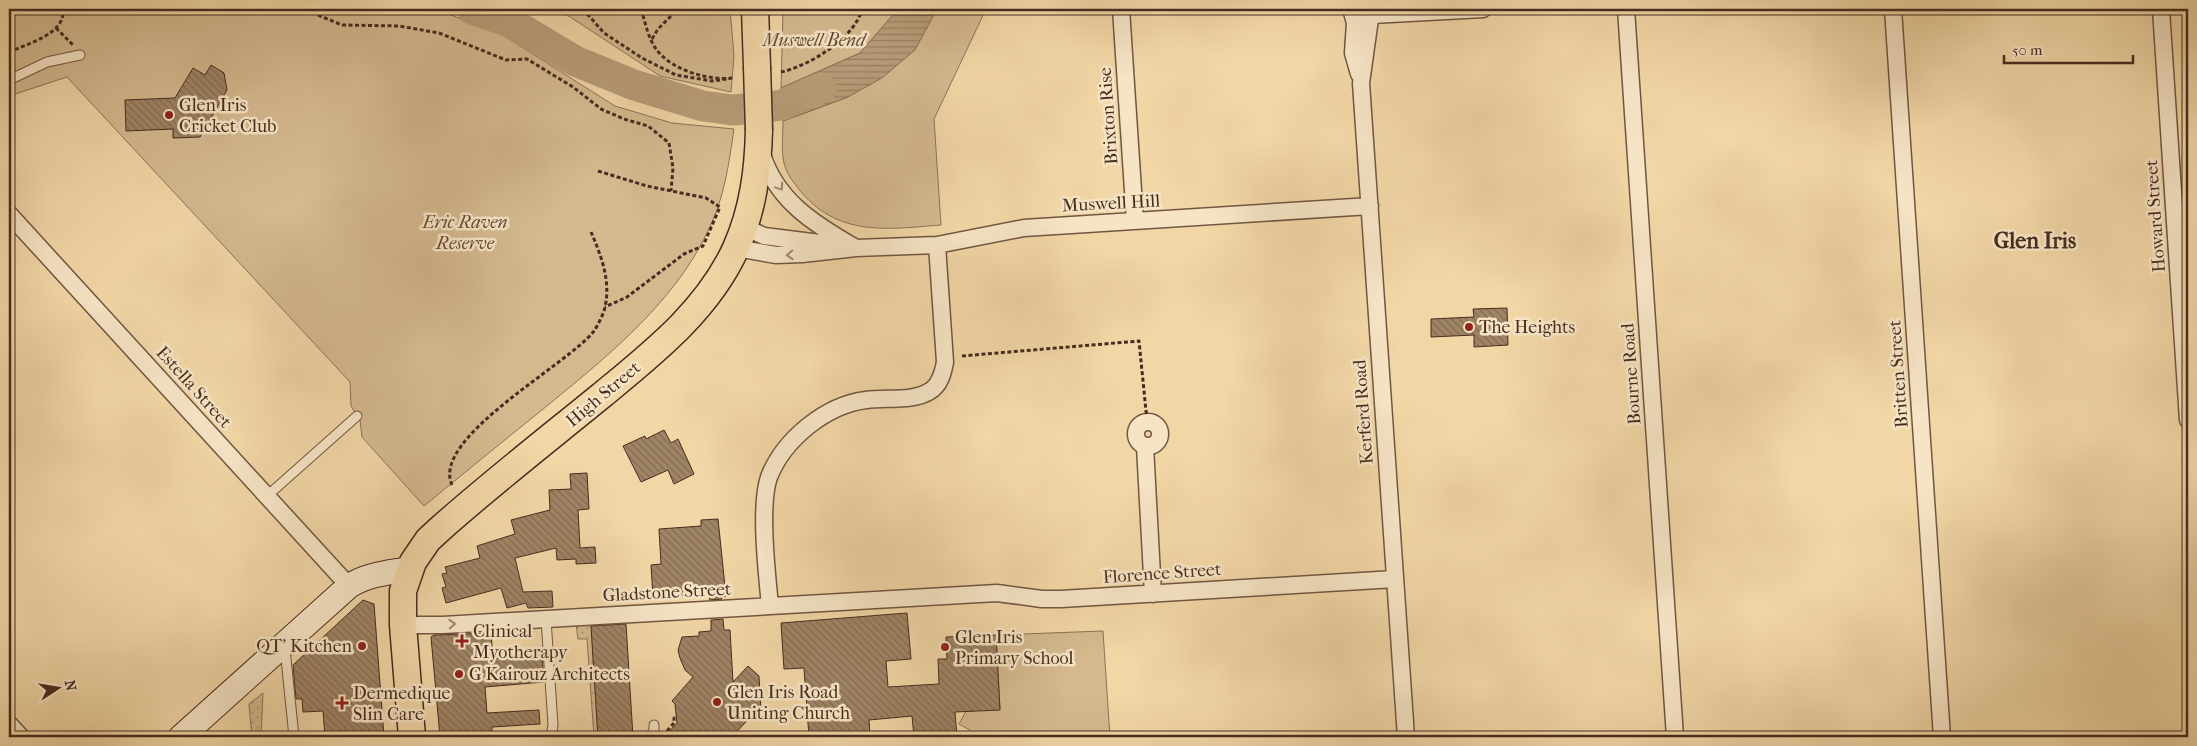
<svg xmlns="http://www.w3.org/2000/svg" width="2197" height="746" viewBox="0 0 2197 746" font-family="'IM FELL French Canon',serif">
<defs>
<pattern id="garden-dots" width="8" height="8" patternUnits="userSpaceOnUse" patternTransform="scale(1.25)"><rect width="8" height="8" fill="#d4b98f"/><path d="M2 2h.1M6 6h.1" fill="none" stroke="#ae9774" stroke-width="1.8" stroke-linecap="round"/></pattern>
<pattern id="water-rules" width="6" height="5" patternUnits="userSpaceOnUse" patternTransform="scale(1.25)"><rect width="6" height="5" fill="#b79c78"/><path d="M0 2.5h6" fill="none" stroke="#977f62"/></pattern>
<pattern id="building-back-hatch" width="6" height="6" patternUnits="userSpaceOnUse" patternTransform="scale(1.25)"><rect width="6" height="6" fill="#9f8465"/><path d="M-1 5l2 2M0 0l6 6M5-1l2 2" fill="none" stroke="#836c53"/></pattern>
</defs>
<rect width="100%" height="100%" fill="#f1d6a6"/>
<filter id="stains"><feTurbulence type="fractalNoise" baseFrequency=".004" numOctaves="4"/><feColorMatrix values="0 0 0 0 .2 0 0 0 0 .09 0 0 0 0 .02 0 0 0 .5 -.17"/></filter>
<radialGradient id="worn" r=".72"><stop offset=".6" stop-color="#630" stop-opacity="0"/><stop offset="1" stop-color="#630" stop-opacity=".3"/></radialGradient>
<path fill="#d4b98f" stroke="#8d7257" d="M9,9H75L85,11L170,13L192,9H435L501,34L615,106L672,123L734,129C729,164 724,199 708,231C673,305 604,359 542,410C502,442 463,474 424,506L362,437L360,420L351,406L350,382L67,77L9,96Z
M558,9H730L734,56L731,92L660,76Z
M783,9H898L860,53L781,88Z
M937,9H986L934,119L941,225C889,229 840,237 802,193C794,183 787,175 784,163C781,150 783,135 783,121L848,97Z
M1103,631L1110,737H982L959,724L966,711L1000,709L996,635Z"/>
<path fill="url(#garden-dots)" stroke="#8d7257" d="M576,624H591L598,737H594L587,639H578Z
M263,693L261,737H252L249,704Z"/>
<path fill="url(#water-rules)" stroke="#8a6f54" d="M898,9H937L915,50L882,78L848,97L783,121L781,88L860,53Z"/>
<g fill="none" stroke-linecap="round" stroke-linejoin="round">
<path stroke="#b79c78" stroke-width="31" d="M472,9L510,22L575,61L634,85L703,106L732,110L760,108L782,105L821,88"/>
</g>
<path fill="url(#building-back-hatch)" stroke="#462c1f" d="M211,65L224,73L227,90L200,137L173,138V129L126,131L125,100L175,98L193,68L205,75Z
M1507,308L1508,345L1474,347V335L1431,337V319L1474,317L1473,309Z
M664,430L671,443L678,439L694,474L674,484L668,470L641,482L623,446L645,436L646,439Z
M587,473L589,509L578,510L580,548L595,547L596,563L576,564V559L557,560L556,548L515,558L523,592L552,591L553,607L528,608L526,603L507,608L501,588L446,603L442,588L446,587L442,574L447,573L445,567L480,558L477,546L515,534L511,520L550,510L549,490L571,489L570,474Z
M718,519L726,596L721,597L722,599L710,600L708,594L653,597L651,565L661,564L659,529L701,526V520Z
M363,600L374,604L384,737H325L323,711L303,712L302,699H296L293,665Z
M907,613L911,659L886,661L888,687L939,684L938,659H947L946,637L996,635L1000,710L955,712L957,737H914L912,716L869,720L870,737H809L804,668L784,669L781,623Z
M723,619L724,630H730L733,682L748,666L759,676L761,712L754,713L732,737H664L677,723L675,704L672,701L693,677L685,670L680,658L678,650L682,637L699,636V632L711,631V620Z
M626,624L633,737H598L591,626Z
M491,633L493,658L542,655L544,682L485,687L487,713L539,710L540,724L492,727V737H440L431,637L434,635Z"/>
<g fill="none" stroke-linecap="round" stroke-linejoin="round">
<g stroke="#715641" stroke-width="11">
<path id="lane" d="M9,80L47,62L80,55
M267,496L357,416
M546,619L553,725L551,737
M285,649L294,737
M650,737L654,730V725"/>
</g>
<g stroke="#715641" stroke-width="19">
<path id="street" d="M1121,9L1135,221
M1351,9L1355,23L1353,53L1359,74
M1369,9L1370,19L1361,83L1406,737
M1626,9L1675,737
M1893,9L1942,737
M2161,9L2188,420
M1354,16L1483,9
M761,151C775,200 814,224 856,248
M9,214L349,586
M744,227L764,236L836,245
M736,248L776,255L802,254L856,248L937,245L1024,228L1370,206
M1136 434a12 12 0 1 1 24 0a12 12 0 1 1-24 0Z
M1145,446L1153,594
M770,606C767,574 759,506 769,477C784,439 826,405 866,400C886,397 913,402 930,391C940,385 943,373 945,362L937,245
M403,625H443L997,593L1042,599H1061L1395,579
M9,724L21,737"/>
</g>
<g stroke="#462c1f" stroke-width="26">
<path id="secondary" d="M181,737L349,586C368,574 388,573 409,569"/>
</g>
<g stroke="#462c1f" stroke-width="29">
<path id="primary" d="M755,9L757,67
M412,737L403,625V591L413,562L428,540L441,528C493,482 548,439 602,395C653,353 708,310 736,248C753,210 758,171 759,130"/>
</g>
<path stroke="#462c1f" stroke-width="3" stroke-dasharray="4 2.5" stroke-linecap="butt" d="M583,9L604,33L642,58L676,75L712,81L727,79
M641,9C645,21 648,38 656,49C671,70 709,81 733,78
M318,15L342,25L399,26L439,33L506,60L527,59L573,87L601,109L624,119L648,126L669,143L673,168L671,191
M56,28L73,45
M652,39L658,29L678,9
M9,52C27,44 66,34 63,9
M781,72C809,66 855,38 862,9
M598,171L647,186L706,198L720,207L703,246L684,254L627,297L605,307
M962,356L1139,341L1147,421
M452,485C430,438 569,364 594,331C598,325 604,313 605,307C611,281 601,255 591,232
M667,731L674,723V718H676"/>
<use href="#lane" stroke="#f6e4c5" stroke-width="9"/>
<use href="#street" stroke="#f6e4c5" stroke-width="16"/>
<use href="#secondary" stroke="#f6e4c5" stroke-width="24"/>
<use href="#primary" stroke="#f1d6a6" stroke-width="26"/>
<g stroke="#462c1f" stroke-width="29" stroke-linecap="butt">
<path id="primary-bridge" d="M757,67L759,130"/>
</g>
<use href="#primary-bridge" stroke="#f1d6a6" stroke-width="26"/>
</g>
<defs><path id="oneway-chevron" d="M-2-3.5L2.5 0L-2 3.5" fill="none" stroke-width="1.6" stroke-linecap="round" stroke-linejoin="round" transform="scale(1.25)"/></defs>
<g stroke="#9e8872">
<use href="#oneway-chevron" transform="translate(780 187) rotate(56)"/>
<use href="#oneway-chevron" transform="translate(790 255) rotate(178)"/>
<use href="#oneway-chevron" transform="translate(452 624) rotate(-3)"/>
</g>
<g fill="#8f2418" stroke="#f6e4c5" stroke-width="2">
<circle cx="169" cy="115" r="5"/>
<circle cx="1469" cy="327" r="5"/>
<path d="M459.5 633.5h5v5h5v5h-5v5h-5v-5h-5v-5h5z"/>
<circle cx="362" cy="646" r="5"/>
<circle cx="945" cy="647" r="5"/>
<circle cx="459" cy="674" r="5"/>
<circle cx="717" cy="702" r="5"/>
<path d="M339.5 695.5h5v5h5v5h-5v5h-5v-5h-5v-5h5z"/>
</g>
<g text-anchor="middle" stroke-width="5" stroke-linejoin="round" paint-order="stroke">
<g font-size="18" font-style="italic" fill="#624835" stroke="#f6e4c5">
<text x="814" y="46">Muswell Bend</text>
<text x="465" y="228">Eric Raven<tspan x="465" dy="21">Reserve</tspan></text>
</g>
<g font-size="18" fill="#462c1f" stroke="#f6e4c5" text-anchor="start">
<text x="179" y="111">Glen Iris<tspan x="179" dy="21">Cricket Club</tspan></text>
<text x="1479" y="333">The Heights</text>
<text x="473" y="637">Clinical<tspan x="473" dy="21">Myotherapy</tspan></text>
<text x="955" y="643">Glen Iris<tspan x="955" dy="21">Primary School</tspan></text>
<text x="352" y="652" text-anchor="end">QT' Kitchen</text>
<text x="469" y="680">G Kairouz Architects</text>
<text x="727" y="698">Glen Iris Road<tspan x="727" dy="21">Uniting Church</tspan></text>
<text x="353" y="699">Dermedique<tspan x="353" dy="21">Slin Care</tspan></text>
</g>
<g font-size="18" fill="#462c1f" stroke="#f6e4c5">
<text transform="translate(1108 116) rotate(-94)" y="6">Brixton Rise</text>
<text transform="translate(1111 203) rotate(-3)" y="6">Muswell Hill</text>
<text transform="translate(2155 216) rotate(-94)" y="6">Howard Street</text>
<text transform="translate(1631 374) rotate(-94)" y="6">Bourne Road</text>
<text transform="translate(1898 374) rotate(-94)" y="6">Britten Street</text>
<text transform="translate(194 387) rotate(48)" y="6">Estella Street</text>
<text transform="translate(603 394) rotate(-40)" y="6">High Street</text>
<text transform="translate(1363 412) rotate(-94)" y="6">Kerferd Road</text>
<text transform="translate(1162 573) rotate(-4)" y="6">Florence Street</text>
<text transform="translate(667 592) rotate(-3)" y="6">Gladstone Street</text>
</g>
<g font-size="22" font-weight="bold" fill="#462c1f" stroke="#f6e4c5">
<text x="2035" y="248">Glen Iris</text>
</g>
</g>
<rect width="2197" height="746" fill="none" stroke="#f1d6a6" stroke-width="30"/>
<rect x="10" y="10" width="2177" height="726" fill="none" stroke="#462c1f" stroke-width="2.5"/>
<rect x="15" y="15" width="2167" height="716" fill="none" stroke="#462c1f"/>
<g transform="translate(58 688) rotate(78)" stroke="#f6e4c5" stroke-width="4" paint-order="stroke">
<path d="M0-4L9 19L0 12L-9 19Z" fill="#462c1f"/>
<text y="-8" font-size="14" font-weight="bold" text-anchor="middle" fill="#462c1f">N</text>
</g>
<path d="M2004 55v8h129v-8" fill="none" stroke="#462c1f" stroke-width="2.5"/>
<text x="2012" y="55" font-size="15" fill="#462c1f" stroke="#f6e4c5" stroke-width="4" paint-order="stroke">50 m</text>
<rect width="100%" height="100%" filter="url(#stains)"/>
<rect width="100%" height="100%" fill="url(#worn)"/>
</svg>
